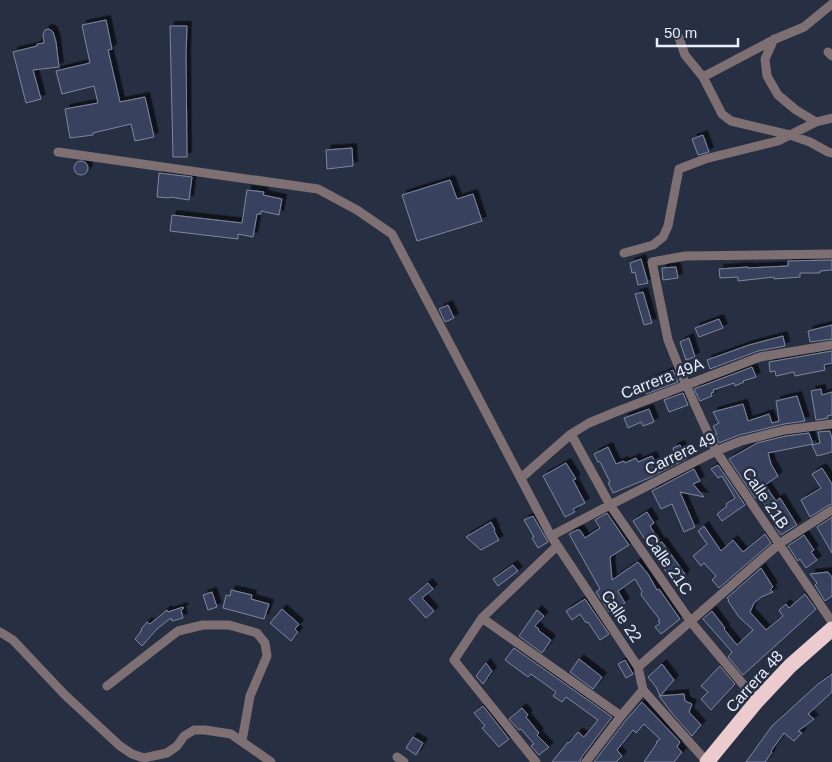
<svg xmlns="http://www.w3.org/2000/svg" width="832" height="762" viewBox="0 0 832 762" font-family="Arial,sans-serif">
<defs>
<filter id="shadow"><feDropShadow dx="4.5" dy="-4.5" stdDeviation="0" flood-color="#0009"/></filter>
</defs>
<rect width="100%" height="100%" fill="#272f42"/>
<path fill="#37425e" stroke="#7e879f" filter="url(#shadow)" d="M106,20L112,49L108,50L120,102L145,97L154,137L135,141L131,124L93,133V135L70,138L65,109L98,103L94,86L62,94L56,71L90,63L82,25Z
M170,26H187L186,54L187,157H173Z
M48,29L51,30L53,32L56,42L59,67L33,70L41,99L26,103L13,52L37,46V44L44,43L43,34L45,30Z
M703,135L709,152L698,155L692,139Z
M352,148L353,166L327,169L326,150Z
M74 168a7 7 0 1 1 14 0a7 7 0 1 1-14 0Z
M159,173L192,177L189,200L170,197L169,198L157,197Z
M450,180L457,199L473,194L482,221L417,241L402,195Z
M247,190L264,192L263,195L282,199L279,215L261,211V214H257L253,237L238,234V239L170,231L172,215L242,223Z
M641,259L648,283L638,285L635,272L632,273L630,263Z
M832,260V270L820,271V273H800V277L774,279V277L738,281V277L720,278L719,269L748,267V268L788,266V261Z
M676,267L678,278L663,280L662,268Z
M643,292L652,323L644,325L635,294Z
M448,305L454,318L445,322L439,309Z
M719,319L723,328L699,337L695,328Z
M832,325V339L810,342L808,331Z
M783,336L785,346L758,351L710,369L707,360L749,345Z
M689,338L695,357L686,360L680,342Z
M832,351V363L824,365L825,370L795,376L794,372L776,376L775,371L770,372L769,362Z
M752,367L756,377L743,381L744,382L735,386L734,383L713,390L714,392L711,393L712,396L700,401L694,389Z
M673,370L678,382L646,394L642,384Z
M821,389L822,395L832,392V415L827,416L828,418L816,420L811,391Z
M683,393L688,405L669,412L664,400Z
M797,396L805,421L784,424L760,430L739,435L719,443L715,434H717L713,426L719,423L713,412L743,404L748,421L769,414L772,423L779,421L776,401Z
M649,409L654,422L643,426L641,422L628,428L624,418Z
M830,431L832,440V452L817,456L812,445L820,443L818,432Z
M809,433L813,444L768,453L771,464L778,476L765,485L776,501L780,498L797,525L781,535L775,527L778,525L765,505L759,496L755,498L729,459L757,443L786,436Z
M680,445L688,458L649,478L613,493L608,483L610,482L600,462H598L594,454L608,447L616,464L624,461L625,463L636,458L638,462L652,456L656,464L672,457L671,454L674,453L673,448Z
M566,463L576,479L573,480L585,503L573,509L575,512L565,517L543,476Z
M718,465L745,505L722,521L717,514L727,506L726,504L735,498L722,476L718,478L711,469Z
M822,468L832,484V504L829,505L810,517L801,500L821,488L812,474Z
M694,469L700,481L693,484L704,497L680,492L695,527L684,532L672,504L661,509L652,491Z
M647,512L654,523L650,526L660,543L662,542L685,574L683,575L684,577L674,584L633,521Z
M607,513L629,545L610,557L612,580L638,562L648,574L657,590L659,589L680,619L661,634L655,627L660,623L658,621L660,620L641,595L642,591L635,579L618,591L625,603L609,612L596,592L600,589L569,534L577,530H580L585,538L600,528L595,520Z
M533,516L548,542L538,548L532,538L534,537L524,520Z
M832,517V553L817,527Z
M491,522L495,530L494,531L499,540L481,550L466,537Z
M704,526L721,551L733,540L743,552L765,534L771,543L719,588L712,580L716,576L704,563L701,566L693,556L707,544L698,531Z
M804,535L814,550L811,552L817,560L806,568L800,559L798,561L788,546Z
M513,565L518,571L498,586L493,579Z
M761,568L773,587L770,590L773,592L761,597L754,603L750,612L766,630L783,616L779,610L786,604L789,608L805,594L816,609L743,675L728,657L732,652L703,619L712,611L725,628L724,629L737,645L753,630L739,617L728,601L729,600L727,598Z
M828,572L832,577V596L825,601L815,585L817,583L810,574Z
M428,583L433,589L422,598L434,611L426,618L409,599Z
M231,590L252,595L251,599L269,604L264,619L223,608L226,595L230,596Z
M212,592L217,607L208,610L203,595Z
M585,599L609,634L600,640L588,622L586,623L580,614L572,620L566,611Z
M183,607L184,608L181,610L183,618L172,621L171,618L157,629L142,646L135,639L140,633V632L142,630L141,629L147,622L150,624L167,610L168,612Z
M282,609L299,624L295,629L298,632L291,641L270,623Z
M537,610L544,616L535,626L539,629L538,630L551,640L542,653L519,636Z
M514,648L612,717L581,758L580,762H552L568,742L569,743L578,732L584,737L598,720L566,697L562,702L553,696L556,692L531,674L528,677L505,660Z
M579,659L602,677L593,689L570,672Z
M625,660L633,674L626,678L618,664Z
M486,663L492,671L483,684L476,676Z
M662,664L674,680L660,696L656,687L648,677Z
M720,666L735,684L711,710L701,699L708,692L701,686Z
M832,674V692L808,714L814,719L798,731L802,733L794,741L784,733L771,751L772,752L765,762H746L772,726L818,684Z
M684,694L685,701L692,704L689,712L701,725L692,736L671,712L659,696Z
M642,702L680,742L677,747L682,752L674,762H644L657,743L656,742L660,739L644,724L636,733L633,730L617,750L622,756L616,762H594L626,720Z
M483,706L509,739L499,747L482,728L485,726L474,713Z
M522,708L528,715L526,717L539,733L537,735L549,747L539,755L531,746L534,744L521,729L519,730L509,719Z
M413,737L423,743L416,755L406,748Z"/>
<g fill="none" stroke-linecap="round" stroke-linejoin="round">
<path stroke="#7e7072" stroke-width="9" d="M677,32L685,55L703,77L722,114L731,121L790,135L810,142L828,152L832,153
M774,39L765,59L767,76L778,95L796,110L816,122
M828,52L832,56
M703,77L775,39L804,27L832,4
M58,152L318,189L357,210L392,234L551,536L638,667L643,690L707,762
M624,253L653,245L663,237L668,226L679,169L705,159L778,141L816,122L832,118
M832,254L685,256L652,262L668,340L686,385L716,451L832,622
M571,434L610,505L691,622L757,701
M521,478L571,434L589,423L618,411L760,357L832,345
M551,536L610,505L716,451L741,441L785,430L832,424
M482,618L621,716
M0,632L13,640L65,695L120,746L132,754L144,758L167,753L177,746L184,736L194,730H205L231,734L271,762
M638,667L779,544L832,510
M107,686L178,631L203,625H229L257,633L265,643L267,656L250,696L242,741
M397,757L404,762
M536,762L454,660L482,618L557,546
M586,762L621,716L643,690"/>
<path stroke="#ebcbce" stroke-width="15" d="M707,762L757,701L790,666L832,629"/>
</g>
<g text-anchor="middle" stroke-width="5" stroke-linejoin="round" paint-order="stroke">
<g font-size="16" fill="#e8eefb" stroke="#272f42">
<text transform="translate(662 378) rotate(-21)" y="6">Carrera 49A</text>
<text transform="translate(680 453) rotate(-26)" y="6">Carrera 49</text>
<text transform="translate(766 498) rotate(56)" y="6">Calle 21B</text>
<text transform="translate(669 564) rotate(55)" y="6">Calle 21C</text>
<text transform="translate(622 616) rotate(56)" y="6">Calle 22</text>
<text transform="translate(754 681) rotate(-48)" y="6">Carrera 48</text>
</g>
</g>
<path d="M657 38v8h81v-8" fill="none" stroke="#e8eefb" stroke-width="2.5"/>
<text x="664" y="38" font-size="15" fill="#e8eefb" stroke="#272f42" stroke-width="4" paint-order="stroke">50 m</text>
</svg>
